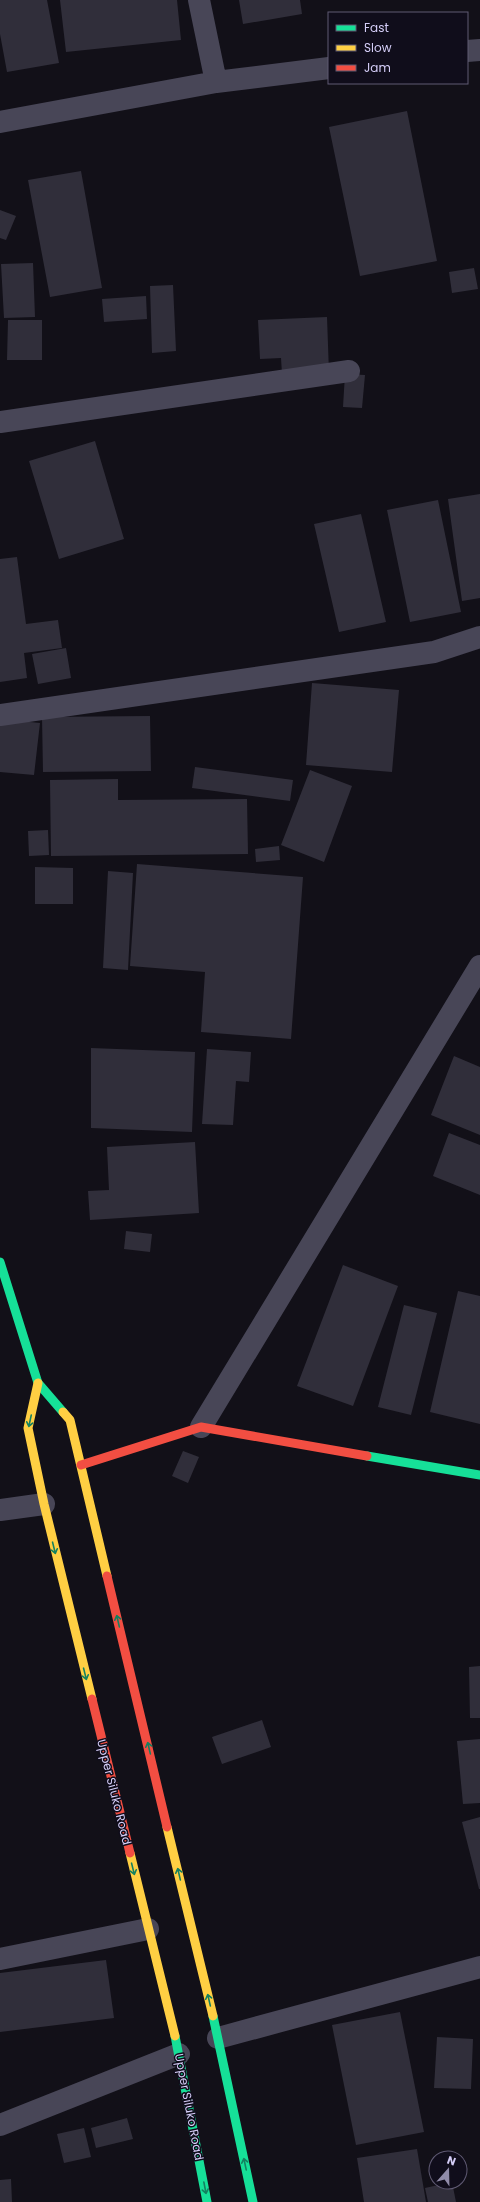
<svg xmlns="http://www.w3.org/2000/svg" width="480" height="2202" viewBox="0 0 480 2202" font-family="Poppins,sans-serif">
<rect width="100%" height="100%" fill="#121018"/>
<path fill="#302e3a" d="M0,0H47L59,63L7,72L0,34Z
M60,0H177L181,40L66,52Z
M239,0H300L302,14L243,24Z
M407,111L437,261L360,276L329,127Z
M81,171L102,288L50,297L28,180Z
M0,210L16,216L6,240L0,238Z
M33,263L35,317L4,318L1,264Z
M474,268L478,289L452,293L449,272Z
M173,285L176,351L152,353L150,286Z
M146,296L147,319L104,322L102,299Z
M327,317L329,373L282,374L281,358L260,359L258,320Z
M8,320H42V360H7Z
M345,374L365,375L362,408L343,407Z
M95,441L124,539L59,559L29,461Z
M480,494V598L462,601L448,499Z
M438,500L461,612L410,622L387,510Z
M361,514L386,622L339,632L314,524Z
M17,557L26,624L58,620L62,648L24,653L27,678L0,682V559Z
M66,648L71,678L38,684L32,654Z
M312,683L399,690L392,772L306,765Z
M150,716L151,771L43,772L42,717Z
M0,719L40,723L34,775L0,772Z
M195,767L293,780L290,801L192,788Z
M310,770L352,786L324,862L281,845Z
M118,779V800L247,799L248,854L51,856L50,780Z
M48,830L49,855L29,856L28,831Z
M279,846L280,860L256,862L255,849Z
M137,864L303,877L291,1039L201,1032L205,972L130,966Z
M35,867L73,868V904H35Z
M108,871L133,873L128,970L103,968Z
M91,1048L195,1052L192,1132L91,1128Z
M207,1049L251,1052L249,1082L236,1081L233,1125L202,1124Z
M454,1056L480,1067V1135L431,1115Z
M449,1133L480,1145V1195L433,1176Z
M195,1142L199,1213L90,1220L88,1191L109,1190L107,1147Z
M126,1231L152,1234L150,1252L124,1249Z
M343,1265L398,1286L353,1406L297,1386Z
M458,1291L480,1296V1424L430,1412Z
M404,1305L437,1313L411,1415L378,1407Z
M183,1451L199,1457L188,1483L172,1476Z
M480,1666V1718H470L469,1667Z
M262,1720L271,1747L222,1764L212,1737Z
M480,1739V1803L463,1804L457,1741Z
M480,1817V1889H479L462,1822Z
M106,1960L114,2018L0,2032V1973Z
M400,2012L424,2132L356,2145L332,2025Z
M437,2037L473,2039L471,2089L434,2088Z
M127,2118L133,2139L96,2148L91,2128Z
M84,2128L91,2157L64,2163L57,2134Z
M417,2149L426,2202H364L357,2158Z
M11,2179L12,2202H0V2180Z
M452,2182L456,2202H428L425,2188Z"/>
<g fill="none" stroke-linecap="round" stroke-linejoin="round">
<path stroke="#484657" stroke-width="22" d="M199,0L216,82
M467,51L480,50
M0,122L216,82L329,68
M0,422L349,371
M0,715L434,652L480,637
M201,1427L480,966
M0,1510L44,1504
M0,1959L148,1929
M218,2038L480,1967
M0,2125L179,2054"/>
<path stroke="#16e098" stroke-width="9" d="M0,1262L38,1383L63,1412
M367,1456L480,1475
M213,2016L253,2202
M175,2036L207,2202"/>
<path stroke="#ffcf43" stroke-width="9" d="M38,1383L28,1428L44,1504L92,1699
M63,1412L70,1420L107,1576
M167,1827L213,2016
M130,1853L175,2036"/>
<path stroke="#f24e42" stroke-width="9" d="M81,1465L201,1427L367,1456
M107,1576L167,1827
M92,1699L130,1853"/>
</g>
<defs><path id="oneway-shaft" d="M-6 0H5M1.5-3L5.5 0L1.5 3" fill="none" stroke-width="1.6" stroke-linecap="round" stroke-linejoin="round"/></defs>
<g stroke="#138160">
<use href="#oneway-shaft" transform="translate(30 1421) rotate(102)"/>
<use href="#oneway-shaft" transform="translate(54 1548) rotate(76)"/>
<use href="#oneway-shaft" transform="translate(118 1621) rotate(-103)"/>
<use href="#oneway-shaft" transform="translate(85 1674) rotate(76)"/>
<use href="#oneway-shaft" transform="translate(149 1748) rotate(-103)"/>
<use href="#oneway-shaft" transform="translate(133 1869) rotate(76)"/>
<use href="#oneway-shaft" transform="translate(179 1874) rotate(-103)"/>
<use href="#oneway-shaft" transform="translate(209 2000) rotate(-103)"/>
<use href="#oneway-shaft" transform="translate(245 2164) rotate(-102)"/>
<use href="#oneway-shaft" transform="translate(205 2188) rotate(79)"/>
</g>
<g text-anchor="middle" stroke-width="3" stroke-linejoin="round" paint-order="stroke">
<g font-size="12" fill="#d5cef8" stroke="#100d1b">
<text transform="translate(114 1792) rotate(76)" y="4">Upper Siluko Road</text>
<text transform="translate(189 2107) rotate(79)" y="4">Upper Siluko Road</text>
</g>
</g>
<rect x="328" y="12" width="140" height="72" fill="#100d1b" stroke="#5f5a73"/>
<rect x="336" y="25" width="20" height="6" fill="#16e098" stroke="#5f5a73"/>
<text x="364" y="32" font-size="12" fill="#d5cef8">Fast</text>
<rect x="336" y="45" width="20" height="6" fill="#ffcf43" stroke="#5f5a73"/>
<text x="364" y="52" font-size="12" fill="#d5cef8">Slow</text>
<rect x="336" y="65" width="20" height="6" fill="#f24e42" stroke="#5f5a73"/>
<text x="364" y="72" font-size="12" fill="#d5cef8">Jam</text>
<g transform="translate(448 2170) rotate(20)"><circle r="19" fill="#100d1b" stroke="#5f5a73"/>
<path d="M0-3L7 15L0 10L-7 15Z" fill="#918caa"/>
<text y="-6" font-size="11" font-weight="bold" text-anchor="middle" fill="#d5cef8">N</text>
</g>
</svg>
